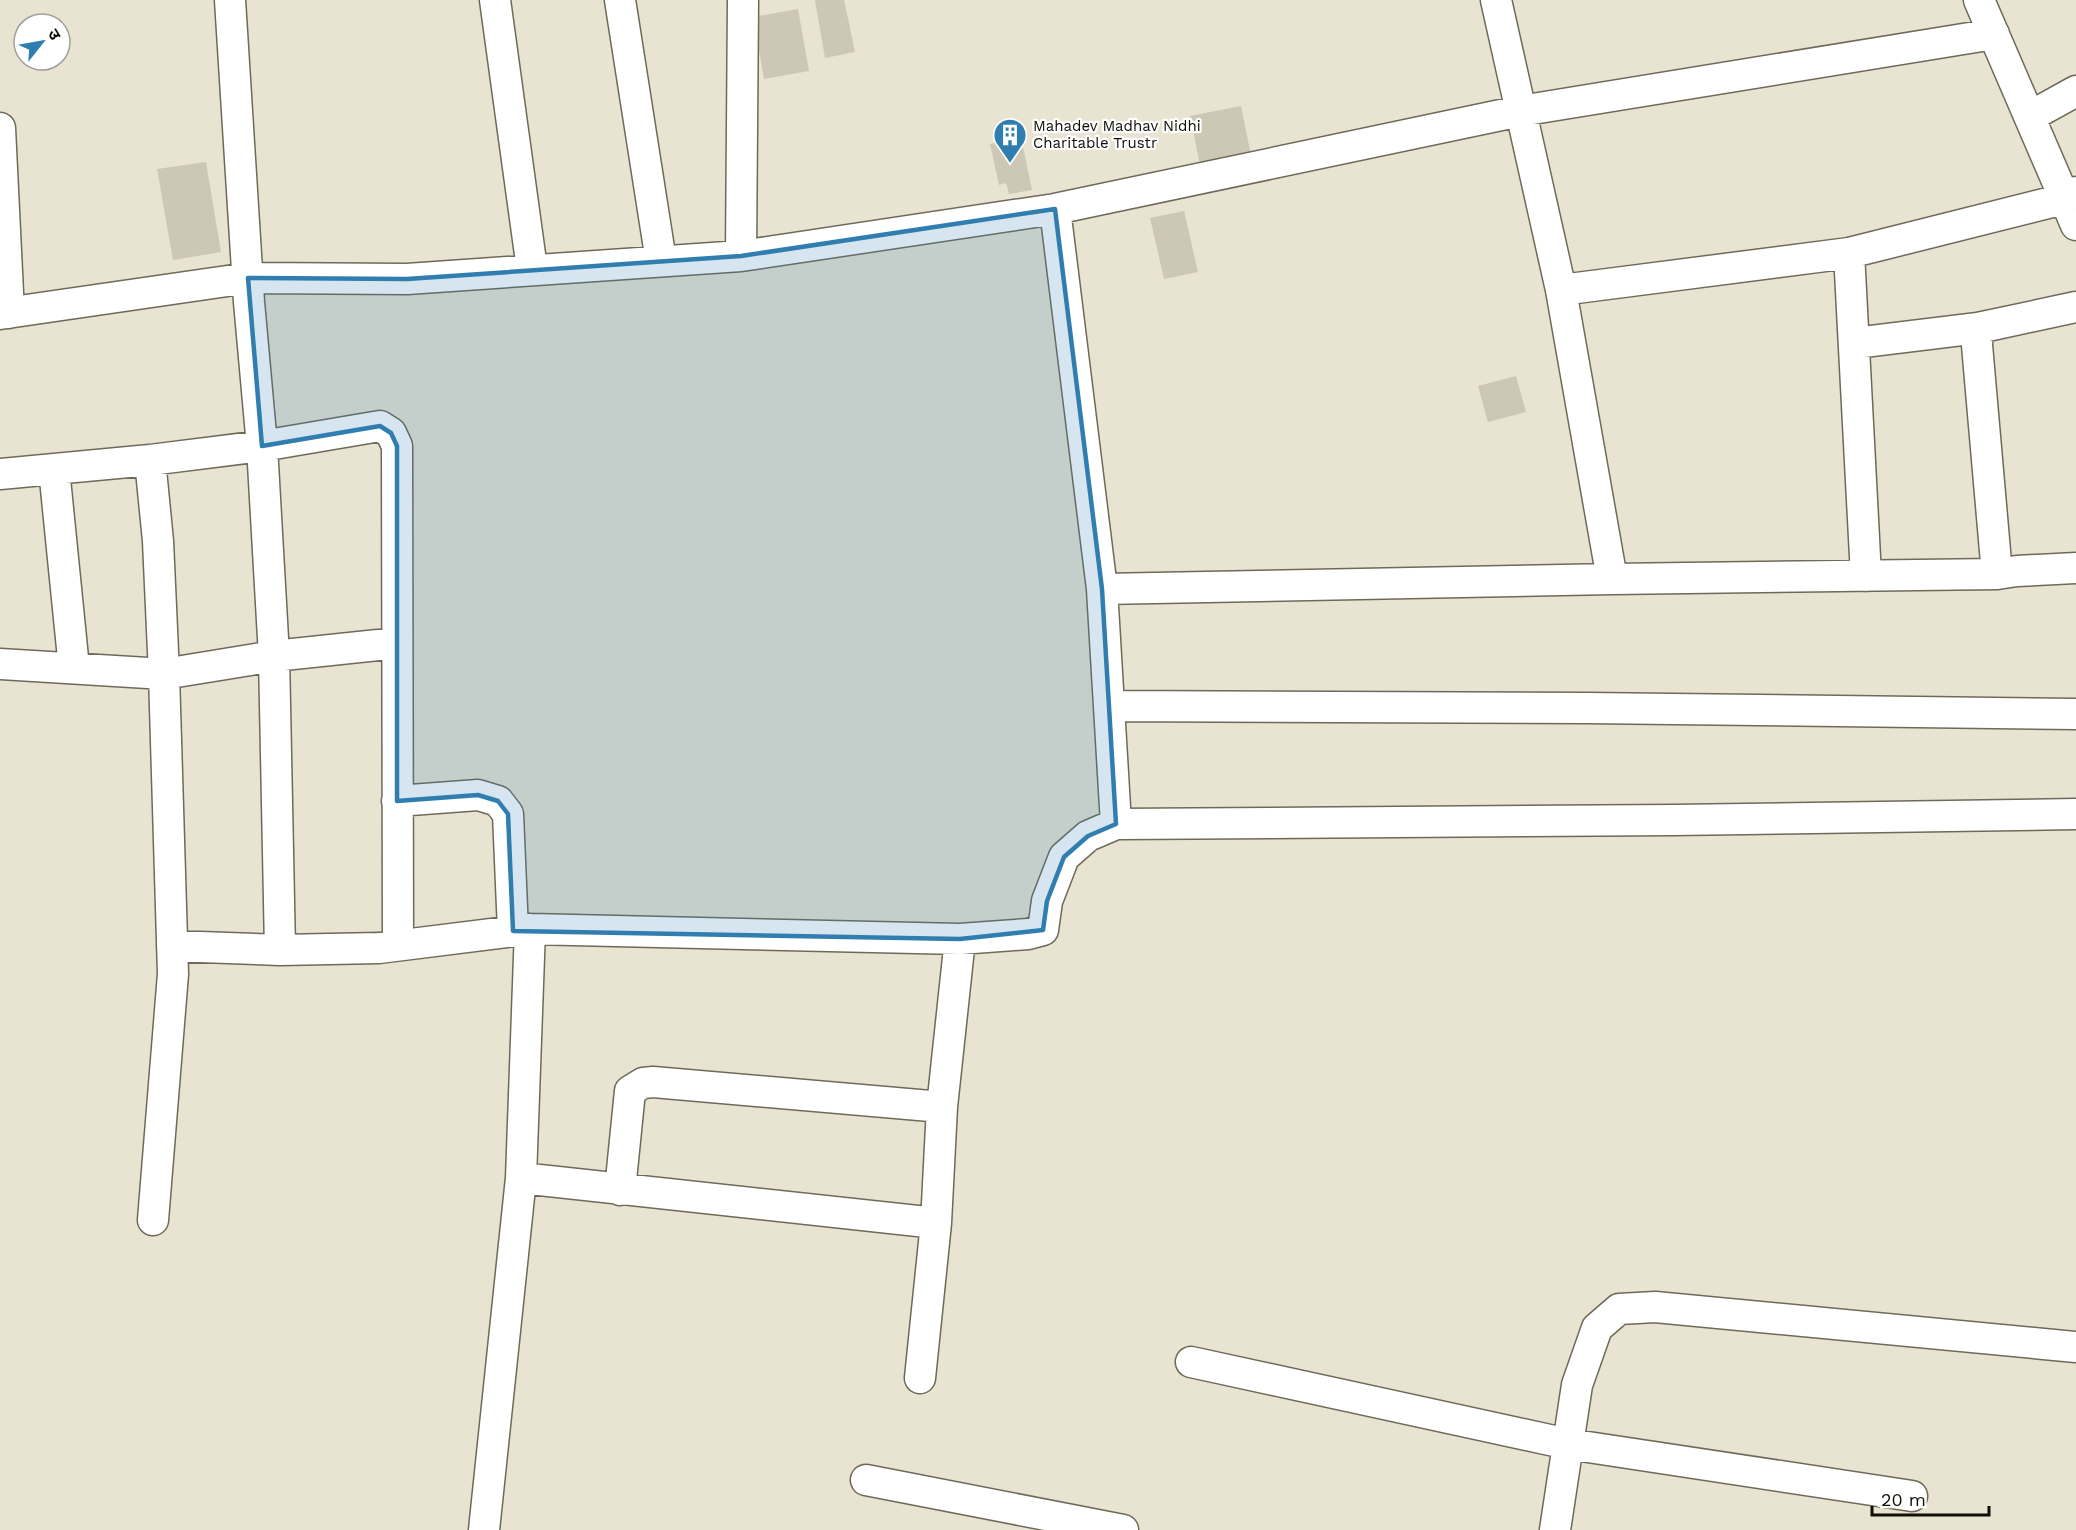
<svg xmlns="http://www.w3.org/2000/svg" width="2076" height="1530" viewBox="0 0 2076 1530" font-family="'Work Sans','Noto Sans Devanagari',sans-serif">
<rect width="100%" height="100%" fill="#e9e3d1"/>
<path fill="#cdc7b5" d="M815,0H844L855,52L825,58Z
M798,9L809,71L764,79L753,17Z
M1241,106L1252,160L1201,170L1190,116Z
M1021,137L1032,190L1009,194L1006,183L999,185L990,144Z
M206,162L221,252L173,260L157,169Z
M1184,211L1198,272L1164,279L1150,218Z
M1516,376L1526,412L1488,422L1478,386Z"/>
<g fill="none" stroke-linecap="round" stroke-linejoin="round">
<g stroke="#6e6959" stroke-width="33">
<path id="minor" d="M230,0L249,302L262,446L274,656L280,950
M495,0L532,269
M620,0L661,261
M1496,0L1561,290L1612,579
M1979,0L2076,225
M2031,116L2076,91
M0,128L9,313
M1849,253L1866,576
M741,256L743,0
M1561,290L1849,253L2064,199L2076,192
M0,314L248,278L407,279L741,256L1055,209L1520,111L1994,34
M1978,328L1977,345L1997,574
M1855,343L1978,328L2076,307
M150,460L158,541L164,674L173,974L153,1220
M54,469L74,668
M0,474L150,460L262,446L380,426L391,433L397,446L398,945
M1102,589L1612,579L1997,574L2017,571L2076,568
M0,664L164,674L274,656L397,643
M1109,706L1587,708L2076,714
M397,801L478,795L498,801L508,814L513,931
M1116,824L1674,820L2076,814
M172,946L280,950L379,948L530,929L960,939L1028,934L1043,930L1047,901L1064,857L1088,836L1116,824L1102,589L1055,209
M521,1178L936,1223
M620,1190L630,1091L643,1083L653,1082L942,1107
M1191,1362L1568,1444L1912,1496
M920,1378L936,1223L942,1107L960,939
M866,1480L1123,1530
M484,1530L521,1178L530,929
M1555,1530L1577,1385L1597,1328L1619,1309L1655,1307L2076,1347"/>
</g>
<use href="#minor" stroke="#fff" stroke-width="30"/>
</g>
<path fill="#307eb0" fill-opacity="0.2" stroke="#307eb0" stroke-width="4.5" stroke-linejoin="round" d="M1055,209L1102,589L1116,824L1088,836L1064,857L1047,901L1043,930L960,939L513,931L508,814L498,801L478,795L397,801V446L391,433L380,426L262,446L248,278L407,279L741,256Z"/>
<defs>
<g id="building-pin" transform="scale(1.725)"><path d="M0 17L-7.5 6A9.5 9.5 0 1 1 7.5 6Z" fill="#307eb0" stroke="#fff"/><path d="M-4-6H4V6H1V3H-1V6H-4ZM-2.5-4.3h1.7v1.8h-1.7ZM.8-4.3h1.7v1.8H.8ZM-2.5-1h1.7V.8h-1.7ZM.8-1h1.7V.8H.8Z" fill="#fff"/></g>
</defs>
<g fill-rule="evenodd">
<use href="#building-pin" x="1010" y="135"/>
</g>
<g text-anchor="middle" stroke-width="4.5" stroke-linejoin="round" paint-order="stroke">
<g font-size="15" fill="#100e08" stroke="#fff" text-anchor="start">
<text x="1033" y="131">Mahadev Madhav Nidhi<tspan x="1033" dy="17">Charitable Trustr</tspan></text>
</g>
</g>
<g transform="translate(42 42) rotate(59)"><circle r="28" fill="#ffffff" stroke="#9f9f9c" stroke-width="1.5"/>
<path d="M0-4.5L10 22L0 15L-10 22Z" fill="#307eb0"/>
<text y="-9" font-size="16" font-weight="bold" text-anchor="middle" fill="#100e08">उ</text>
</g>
<path d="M1872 1506v9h117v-9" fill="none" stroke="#100e08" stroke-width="3"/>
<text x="1881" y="1506" font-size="18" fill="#100e08" stroke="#ffffff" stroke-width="4.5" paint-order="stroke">20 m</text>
</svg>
